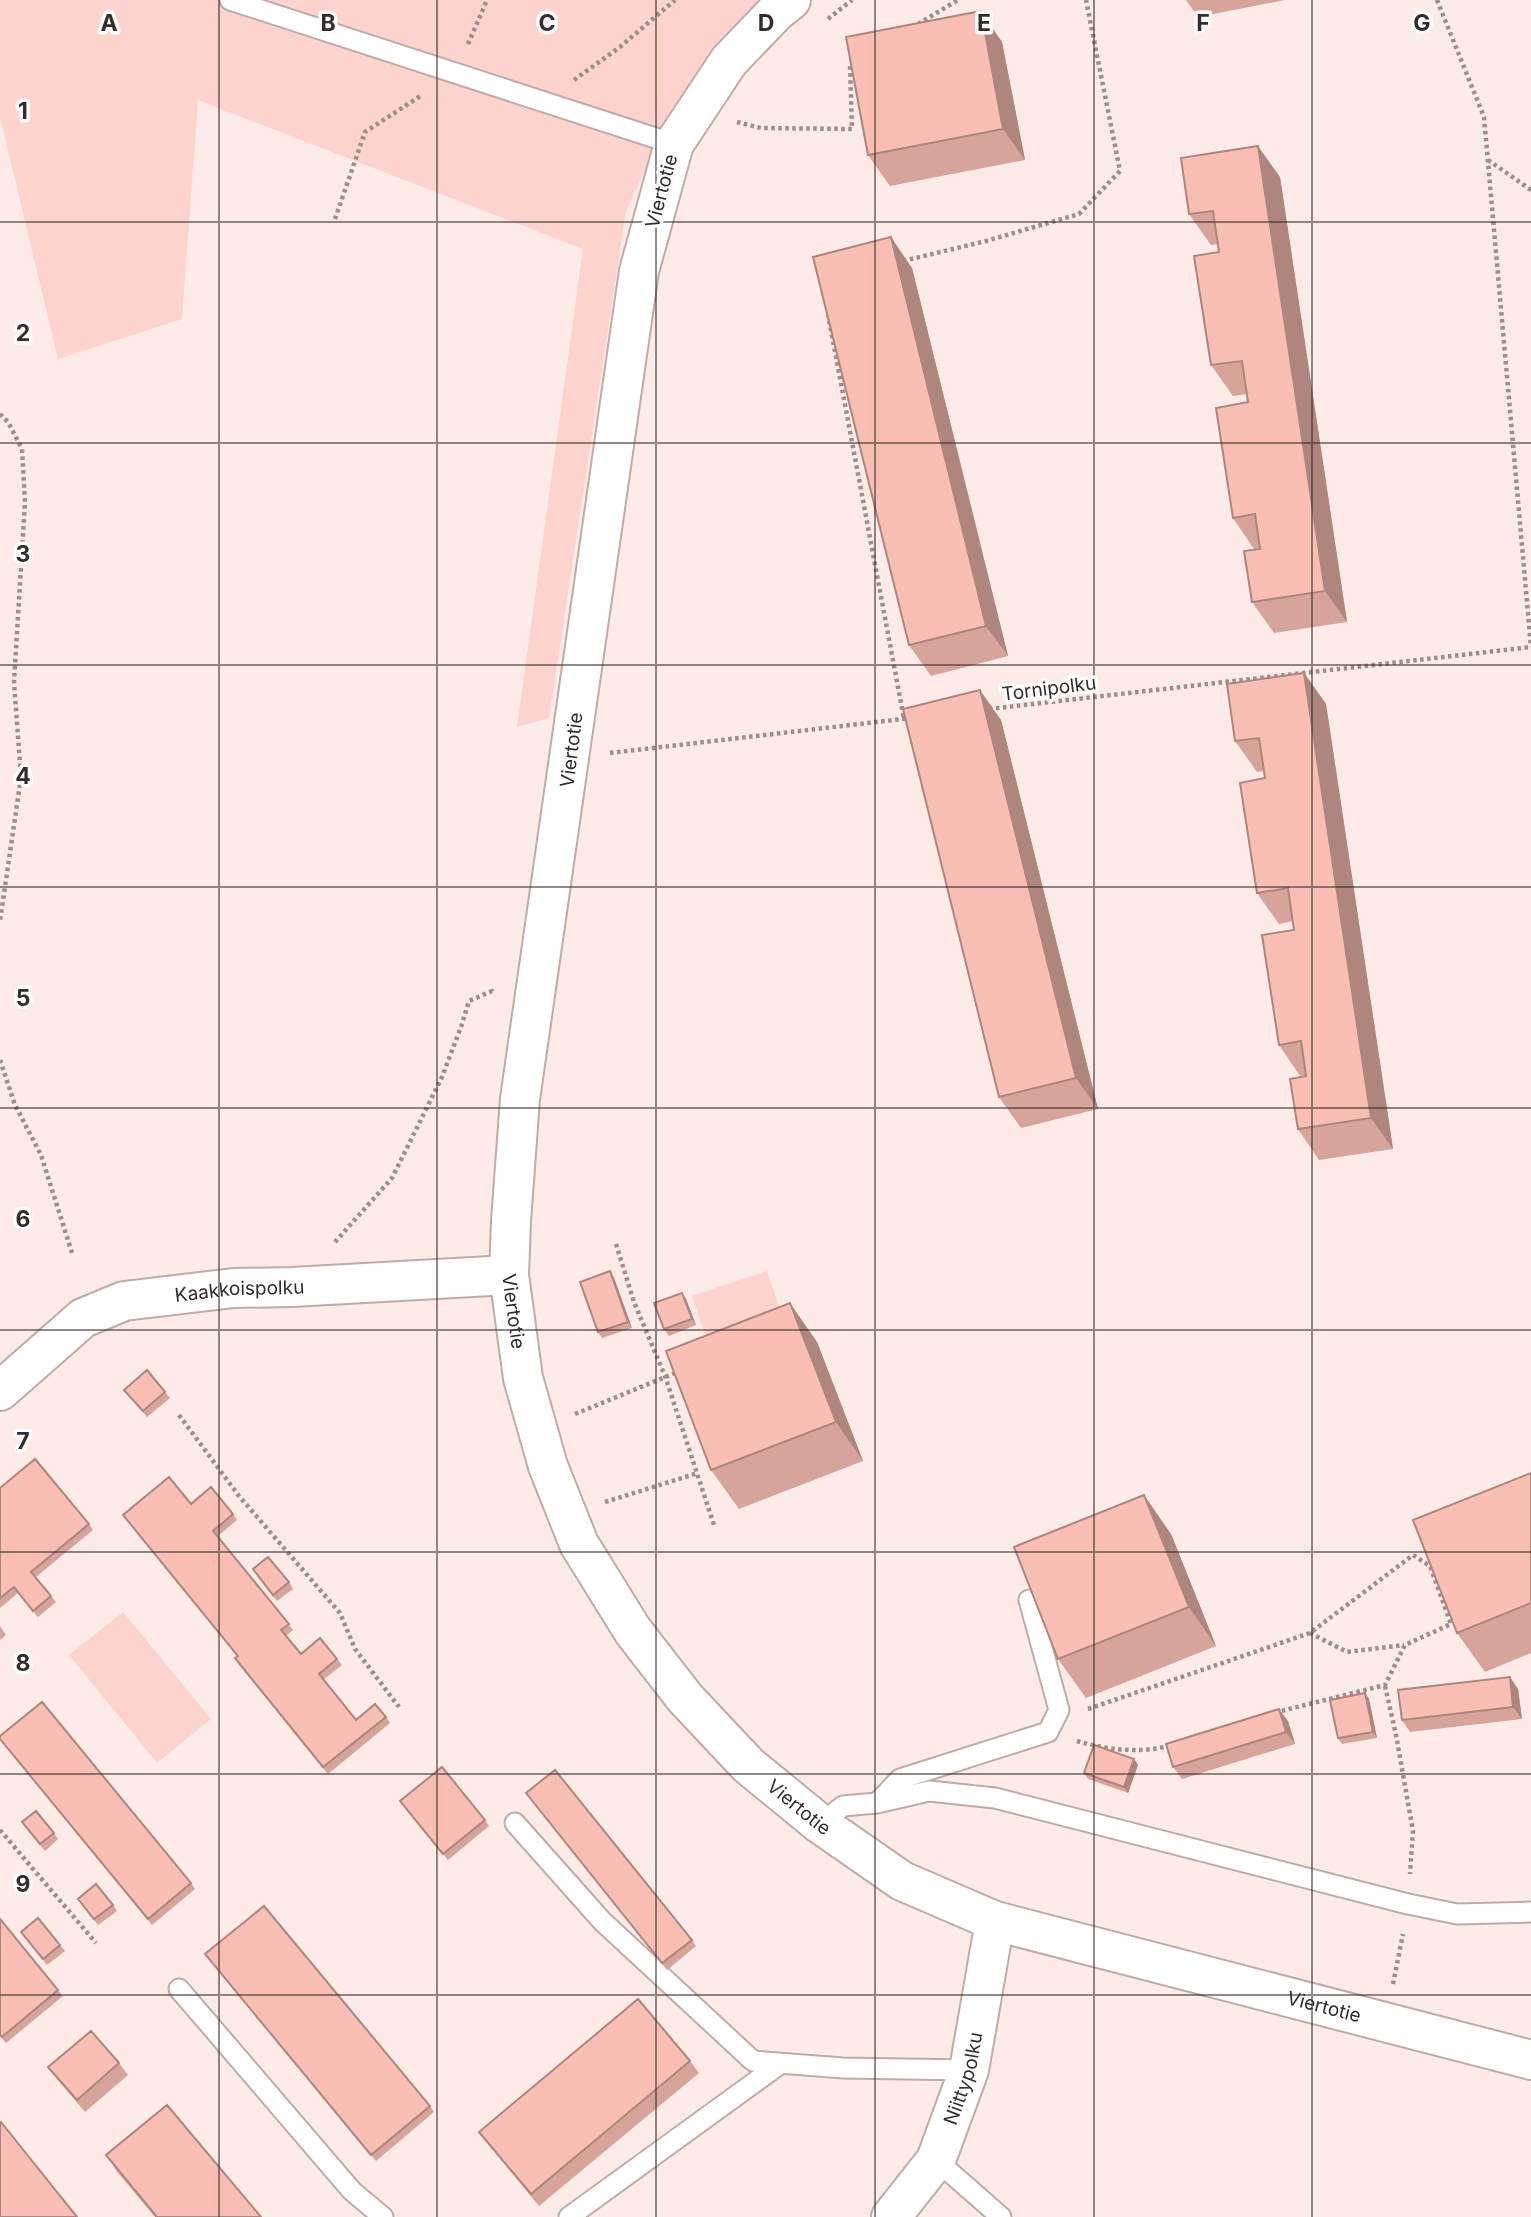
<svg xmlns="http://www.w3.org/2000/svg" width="1531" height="2217" viewBox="0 0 1531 2217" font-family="Inter,sans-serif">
<rect width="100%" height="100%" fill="#fdebe7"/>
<path fill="#fdd4cd" d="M0,0H769L664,128L626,211L549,718L517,727L583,249L198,100L182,319L58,359L0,117Z
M767,1271L783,1318L708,1343L692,1296Z
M123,1612L211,1719L157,1763L69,1655Z"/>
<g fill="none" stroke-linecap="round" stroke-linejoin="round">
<g stroke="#c0aba7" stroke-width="23">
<path id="lane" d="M230,0L674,144
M878,1802L900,1779L1048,1732L1059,1710L1029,1600
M515,1823L602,1921L753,2061L843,2068L969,2070
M820,1824L843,1806L877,1803L929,1791L995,1798L1408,1904L1457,1914L1531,1912
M179,1989L352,2191L383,2217
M936,2160L1001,2217
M569,2217L780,2064"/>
</g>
<g stroke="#c0aba7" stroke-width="42">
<g id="street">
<path id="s1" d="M791,0L776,12L729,61L674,144L639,271L520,1099L511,1221L509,1275L523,1378L548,1466L579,1544L633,1631L685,1698L748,1765L820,1824L902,1881L995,1921L1531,2060"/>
<path id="s2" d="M0,1391L83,1318L124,1301L234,1288L292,1287L509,1275"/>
<path id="s3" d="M891,2217L936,2160L969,2070L995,1921"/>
</g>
</g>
<path stroke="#9b8e8b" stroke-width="4.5" stroke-dasharray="3.5 3.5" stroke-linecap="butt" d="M1437,0L1484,117L1531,647
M828,19L852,0
M918,24L958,0
M468,44L487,0
M574,80L620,47L675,0
M737,122L761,128L852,129L850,65L854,63
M1488,160L1531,190
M335,219L365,132L422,95
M903,261L986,241L1079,214L1120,171L1086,0
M828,314L904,719
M0,414L8,422L22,449L25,502L14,682L21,777L0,921
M989,709L1531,647
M610,753L911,718
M0,1060L15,1105L41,1155L73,1256
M335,1242L392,1178L442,1077L461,1027L469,1001L492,991V993
M616,1244L634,1302L665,1376L715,1528
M575,1414L680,1371
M179,1415L239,1496L340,1613L355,1649L399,1707
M605,1502L698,1473
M1310,1633L1347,1652L1404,1645
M1385,1686L1396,1735L1413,1831L1410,1874
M1088,1709L1310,1633L1413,1555L1430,1566L1451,1624L1405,1645L1385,1685L1277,1712
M1077,1741C1107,1750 1142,1754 1172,1745
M0,1830L96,1943
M1393,1984L1403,1934"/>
<use href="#lane" stroke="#fff" stroke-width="19"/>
<use href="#street" stroke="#fff" stroke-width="38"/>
</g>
<path fill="#d6a49b" d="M1186,0H1285L1198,17Z
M1002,42L1025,160L890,186L868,155Z
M1280,177L1347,622L1274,633L1252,602L1260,548L1254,549L1233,518L1248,402L1247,394L1233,396L1211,365L1219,252L1218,244L1211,245L1189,214Z
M912,268L1008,656L931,676L909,645Z
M1304,673L1326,704L1393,1149L1319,1160L1298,1129L1306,1075L1300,1076L1279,1045L1294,930L1293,921L1279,924L1257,893L1265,778L1264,771L1257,772L1235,741Z
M1001,720L1098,1109L1021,1128L999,1097Z
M614,1278L632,1328L602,1338L598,1332Z
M682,1293L686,1299L696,1325L669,1336L664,1329Z
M817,1342L863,1461L739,1509L711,1470Z
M124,1390L165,1392L170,1398L147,1417Z
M1531,1473V1653L1485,1672L1457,1633Z
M0,1488L89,1524L93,1530L36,1577L56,1602L38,1617L18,1593L0,1608Z
M191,1504L233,1514L237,1520L218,1536L293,1630L286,1636L301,1654L337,1659L342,1665L323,1680L356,1720L386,1717L390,1723L328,1774L239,1665L235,1658L237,1656L123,1515Z
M1171,1534L1216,1646L1086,1698L1058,1659Z
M257,1576L289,1582L293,1589L277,1601Z
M0,1626L6,1635L0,1640Z
M1518,1689L1522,1719L1410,1732L1402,1720Z
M1365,1693L1369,1699L1377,1738L1342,1744L1338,1738Z
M1288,1721L1295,1744L1182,1779L1173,1767Z
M0,1739L191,1883L195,1889L152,1925Z
M1134,1759L1138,1765L1128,1793L1088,1779L1084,1773Z
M531,1799L692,1940L696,1946L667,1970Z
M400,1801L485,1820L489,1826L448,1860Z
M22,1822L54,1833L58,1839L45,1851Z
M78,1899L113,1905L117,1911L98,1925Z
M0,1919L63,1996L6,2043L0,2036Z
M21,1932L60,1945L65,1951L47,1965Z
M205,1954L430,2106L434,2112L376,2161Z
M690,2061L699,2073L539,2206L488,2144L479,2132Z
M119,2063L128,2075L85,2112L57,2079L48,2067Z
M106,2155L261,2217H155L118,2173Z"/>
<path fill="#ae867e" d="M981,11L1002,42L1025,160L1003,129Z
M1258,146L1280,177L1347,622L1325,591Z
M891,237L912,268L1008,656L986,626Z
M1304,673L1326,704L1393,1149L1371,1118Z
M980,690L1001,720L1098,1109L1076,1078Z
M610,1271L614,1278L632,1328L628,1322Z
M682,1293L686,1299L696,1325L692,1319Z
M790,1303L817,1342L863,1461L836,1422Z
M1144,1495L1171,1534L1216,1646L1189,1607Z
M1510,1677L1518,1689L1522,1719L1513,1707Z
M1365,1693L1369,1699L1377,1738L1373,1732Z
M1279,1709L1288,1721L1295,1744L1286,1732Z
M1134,1759L1138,1765L1128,1793L1124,1787Z"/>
<path fill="#f9bfb4" stroke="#ae867e" stroke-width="2" d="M981,11L1003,129L868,155L846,37Z
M1258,146L1325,591L1252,602L1244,551L1260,549L1255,514L1233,518L1216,408L1248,402L1242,361L1211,365L1194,256L1219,252L1213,211L1189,214L1181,158Z
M891,237L986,626L909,645L813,257Z
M1304,673L1371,1118L1298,1129L1290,1079L1306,1076L1301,1041L1279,1045L1262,935L1294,930L1288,888L1257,893L1240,783L1265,778L1259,738L1235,741L1227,684Z
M980,690L1076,1078L999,1097L903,709Z
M610,1271L628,1322L598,1332L580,1282Z
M682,1293L692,1319L664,1329L654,1303Z
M790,1303L836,1422L711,1470L666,1351Z
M147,1370L165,1392L143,1411L124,1390Z
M35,1459L89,1524L31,1572L51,1596L33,1611L14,1587L0,1598V1488Z
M1531,1473V1603L1457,1633L1413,1520Z
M169,1477L191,1504L211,1487L233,1514L213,1531L289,1624L281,1630L301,1654L320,1638L337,1659L319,1674L356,1720L375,1704L386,1717L323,1767L235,1658L238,1656L123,1515Z
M1144,1495L1189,1607L1058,1659L1014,1547Z
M268,1557L289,1582L273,1595L253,1569Z
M1510,1677L1513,1707L1402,1720L1398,1690Z
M1365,1693L1373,1732L1338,1738L1330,1700Z
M42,1702L191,1883L148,1919L0,1739V1736Z
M1279,1709L1286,1732L1173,1767L1166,1744Z
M1094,1745L1134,1759L1124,1787L1084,1773Z
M442,1767L485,1820L443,1854L400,1801Z
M555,1770L692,1940L662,1963L526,1793Z
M36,1811L54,1833L40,1844L22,1822Z
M96,1884L113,1905L94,1919L78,1899Z
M264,1906L430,2106L371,2155L205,1954Z
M38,1918L60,1945L43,1959L21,1932Z
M0,1919L58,1990L2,2037L0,2035Z
M638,1999L690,2061L531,2194L479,2132Z
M91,2031L119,2063L77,2100L48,2067Z
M167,2105L261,2217H157L106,2155Z
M1,2122L77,2217H0V2123Z"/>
<path fill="none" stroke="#342c2a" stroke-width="2" stroke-opacity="0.55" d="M219,0V2217M437,0V2217M656,0V2217M875,0V2217M1094,0V2217M1312,0V2217M0,222H1531M0,443H1531M0,665H1531M0,887H1531M0,1108H1531M0,1330H1531M0,1552H1531M0,1774H1531M0,1995H1531"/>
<g text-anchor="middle" stroke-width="7" stroke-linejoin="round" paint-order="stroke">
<g font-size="19" fill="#342c2a" stroke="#fdfdfd">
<text transform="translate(661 191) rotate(-75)" y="7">Viertotie</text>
<text transform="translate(1049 688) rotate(-7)" y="7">Tornipolku</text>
<text transform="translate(571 750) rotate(-83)" y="7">Viertotie</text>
<text dy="7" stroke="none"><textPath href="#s2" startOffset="271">Kaakkoispolku</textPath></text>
<text dy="7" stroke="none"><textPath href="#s1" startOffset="1368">Viertotie</textPath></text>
<text dy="7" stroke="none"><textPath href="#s1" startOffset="1956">Viertotie</textPath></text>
<text dy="7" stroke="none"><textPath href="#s1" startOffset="2524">Viertotie</textPath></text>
<text dy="7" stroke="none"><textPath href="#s3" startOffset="159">Niittypolku</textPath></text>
</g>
</g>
<g font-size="23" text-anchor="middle" font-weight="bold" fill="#342c2a" stroke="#fdfdfd" stroke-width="7" stroke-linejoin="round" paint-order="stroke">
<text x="109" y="31">A</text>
<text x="328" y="31">B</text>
<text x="547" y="31">C</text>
<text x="766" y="31">D</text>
<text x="984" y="31">E</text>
<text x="1203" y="31">F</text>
<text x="1422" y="31">G</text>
<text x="23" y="119">1</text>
<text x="23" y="341">2</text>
<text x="23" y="562">3</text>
<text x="23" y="784">4</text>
<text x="23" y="1006">5</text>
<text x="23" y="1227">6</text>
<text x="23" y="1449">7</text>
<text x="23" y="1671">8</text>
<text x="23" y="1892">9</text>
</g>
</svg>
